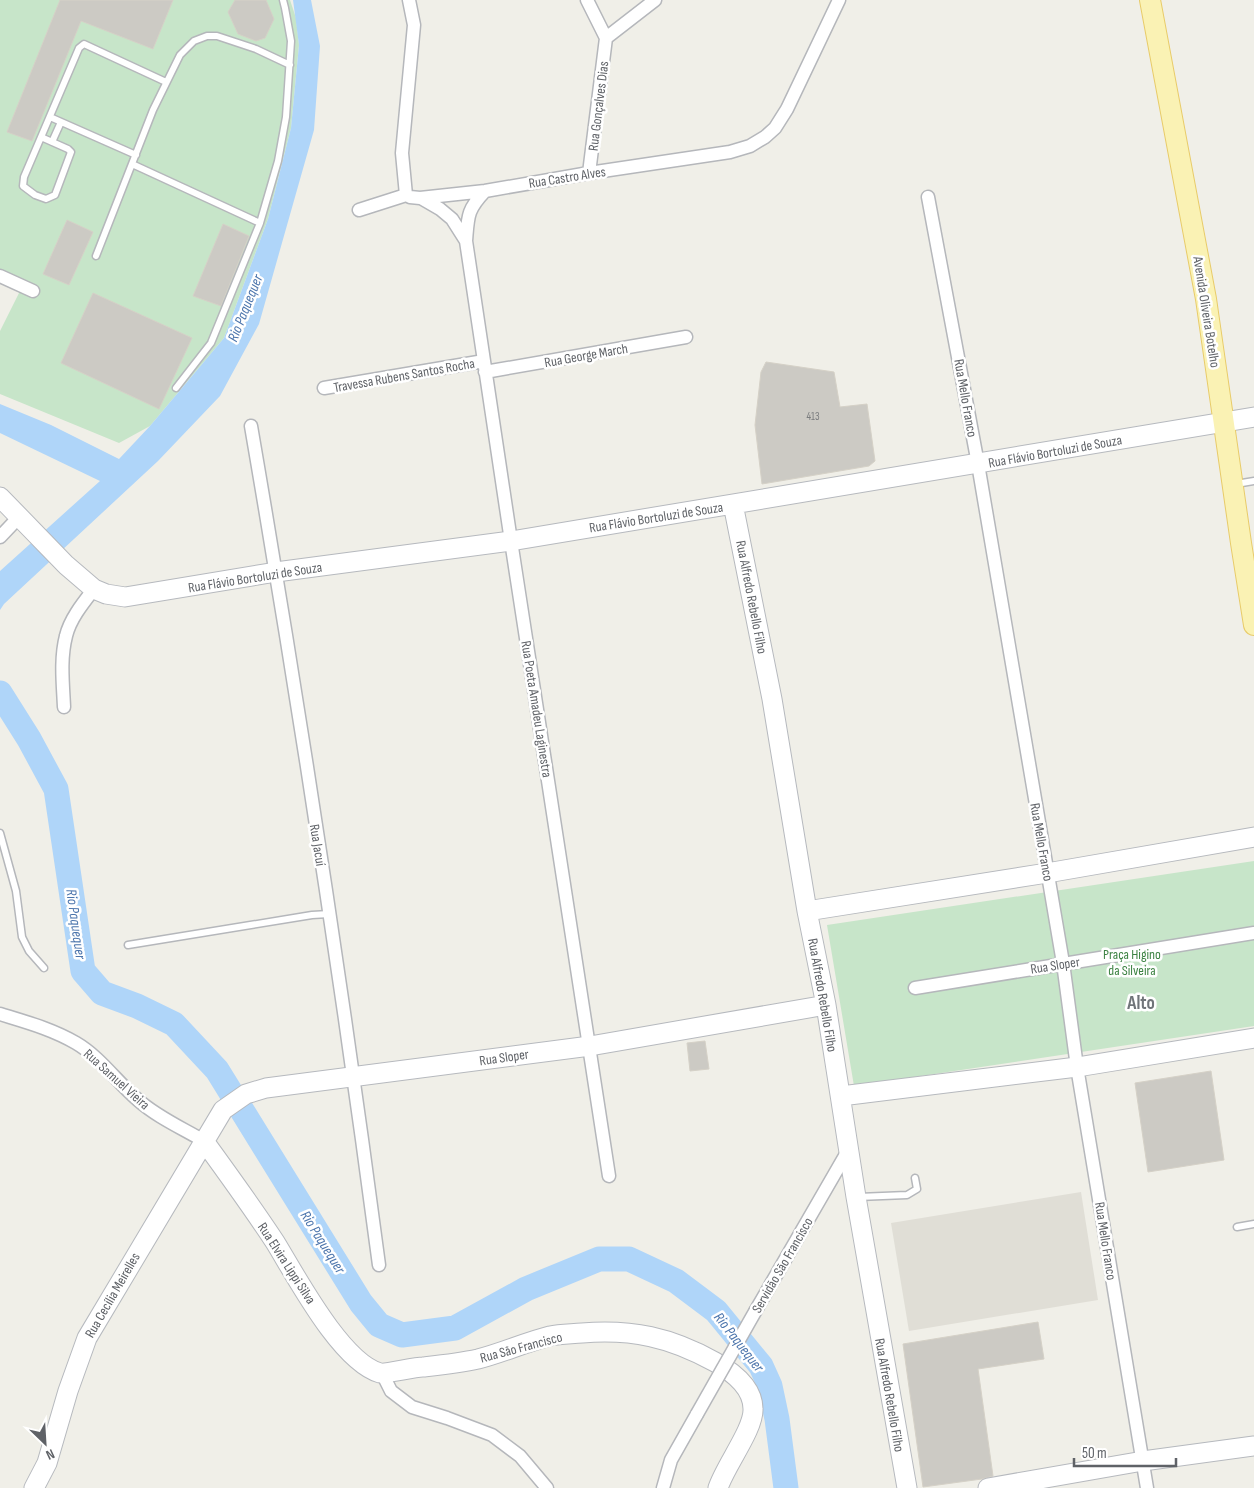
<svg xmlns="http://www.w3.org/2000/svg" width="1254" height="1488" viewBox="0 0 1254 1488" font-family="'Sofia Sans Condensed',sans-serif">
<rect width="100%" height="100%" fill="#f0efe8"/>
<path fill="#e0ded6" d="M1081,1192L1098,1300L909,1331L891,1223Z"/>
<path fill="#c7e5c9" d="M0,0H290L296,18L299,45L291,128L268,219L224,338L150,426L119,443L0,394V331L22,287L0,277Z
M1254,861V1026L854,1086L827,925Z"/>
<path fill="#afd5f9" d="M293,0H311L320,46L314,130L259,324L220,396L158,461L4,604L0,610V571L100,481L0,433V404L51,425L119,459L150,426L224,338L268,219L291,128L299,45Z"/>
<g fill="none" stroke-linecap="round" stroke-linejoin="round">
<path stroke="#afd5f9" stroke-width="25" d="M0,693L29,739L56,789L83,971L102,993L137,1006L174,1024L217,1070L361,1303L379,1325L402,1335L455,1328L526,1289L599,1259H629L676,1281L716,1311L761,1366L770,1386L777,1419L786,1488"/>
</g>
<path fill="#cccac4" stroke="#d5d1c7" d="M60,0H173L153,49L81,21L32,141L7,132Z
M235,0H266L274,19L265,38L256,41L238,34L228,12Z
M67,220L93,232L69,285L43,274Z
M223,224L249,236L221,306L193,296Z
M93,293L192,338L159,409L61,363Z
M766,362L834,372L840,407L867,404L875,461L869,466L762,484L755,425L761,372Z
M705,1041L709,1069L690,1071L687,1043Z
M1211,1071L1224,1160L1148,1172L1135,1083Z
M1038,1322L1044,1359L978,1369L993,1476L982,1479L923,1487L903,1344Z"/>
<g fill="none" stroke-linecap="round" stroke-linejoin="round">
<g stroke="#b5b7bb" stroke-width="9">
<path id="lane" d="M50,117L136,155
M41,137L68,149L71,152L55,195L46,199L35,195L23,186L24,177L79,48L84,44L166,82
M52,142L61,122
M132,164L260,223L278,161L286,117L291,41L285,8L283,0
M96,256L153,110L180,55L194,41L207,36H217L256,49L290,65
M176,388L211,343L260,223
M1236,484L1254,481
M0,833L16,891L22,937L29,951L44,968
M128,945L312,915L329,914
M858,1197L907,1195L917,1189L915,1178
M1237,1227L1254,1224"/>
</g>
<g stroke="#b5b7bb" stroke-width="15">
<path id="street" d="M409,0L414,25L402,153L406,195L410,197L420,198L485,191L589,173L730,152L750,146L765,137L775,128L787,109L839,0
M587,0L606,38L589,173
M606,38L655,0
M485,191C467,210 468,216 466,241L511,541L609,1176
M928,197L978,464L1063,963L1077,1067L1147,1488
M421,198L440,209L452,219L466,241
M359,210L406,195
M0,276L33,291
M485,372L686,337
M324,388L484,361
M251,426C299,705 342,985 379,1265
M0,537L19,517
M64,707C63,684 60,659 66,636C70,619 83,603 94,589
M915,988L1254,933
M0,1014C26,1022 52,1029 76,1043C100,1057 117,1082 138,1100C157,1117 182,1128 204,1141
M756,1310L849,1149
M382,1373L391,1391L412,1407L447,1418L492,1435L520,1456L547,1488
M663,1488L671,1460L697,1414"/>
</g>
<g stroke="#b6b9be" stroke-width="21">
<path id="secondary" d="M0,497L66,565L94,589L106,594L125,597L276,572L511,541L1254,417
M733,504L772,699L807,911L826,1005L856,1197L907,1488
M807,911L1047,873L1254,837
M841,1096L1077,1067L1254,1038
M204,1141C228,1174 252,1207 275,1242C296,1276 341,1362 380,1373C386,1374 414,1367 423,1367C441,1365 460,1363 478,1359C502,1353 526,1342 550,1336C560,1334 571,1334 582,1333C632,1329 670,1337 715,1362C731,1371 753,1387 753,1409C754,1429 725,1466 718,1488
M34,1488L47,1463L68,1391L87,1338L223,1110L246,1094L266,1088L590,1046L826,1005
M988,1488L1143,1461L1254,1446"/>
</g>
<g stroke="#e8cb69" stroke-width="22">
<path id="primary" d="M1150,0L1206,299L1241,543L1254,625"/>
</g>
<use href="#lane" stroke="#fff" stroke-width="6"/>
<use href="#street" stroke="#fff" stroke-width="12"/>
<use href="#secondary" stroke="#fff" stroke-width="19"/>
<use href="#primary" stroke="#faf2b4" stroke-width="20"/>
<g stroke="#b5b7bb" stroke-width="15" stroke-linecap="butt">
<path id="street-bridge" d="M697,1414L756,1310"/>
</g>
<use href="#street-bridge" stroke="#fff" stroke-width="12"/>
</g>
<g text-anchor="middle" stroke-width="5" stroke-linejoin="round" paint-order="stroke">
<g font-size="11" fill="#7a7c7e">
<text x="813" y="420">413</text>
</g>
<g font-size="14" fill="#5f6267" stroke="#fff">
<text transform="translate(598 106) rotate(-83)" y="5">Rua Gonçalves Dias</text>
<text transform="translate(567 177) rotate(-9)" y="5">Rua Castro Alves</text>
<text transform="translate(1207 312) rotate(81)" y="5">Avenida Oliveira Botelho</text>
<text transform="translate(586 355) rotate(-10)" y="5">Rua George March</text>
<text transform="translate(404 375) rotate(-10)" y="5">Travessa Rubens Santos Rocha</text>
<text transform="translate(966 398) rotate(80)" y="5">Rua Mello Franco</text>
<text transform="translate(1055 451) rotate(-10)" y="5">Rua Flávio Bortoluzi de Souza</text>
<text transform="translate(656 517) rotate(-9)" y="5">Rua Flávio Bortoluzi de Souza</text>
<text transform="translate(255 577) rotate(-9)" y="5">Rua Flávio Bortoluzi de Souza</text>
<text transform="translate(752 597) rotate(79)" y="5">Rua Alfredo Rebello Filho</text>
<text transform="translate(537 709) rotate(81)" y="5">Rua Poeta Amadeu Laginestra</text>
<text transform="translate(1042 842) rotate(80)" y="5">Rua Mello Franco</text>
<text transform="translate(318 845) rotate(81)" y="5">Rua Jacuí</text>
<text transform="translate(1055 965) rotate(-9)" y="5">Rua Sloper</text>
<text transform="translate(823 995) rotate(80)" y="5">Rua Alfredo Rebello Filho</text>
<text transform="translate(504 1057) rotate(-8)" y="5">Rua Sloper</text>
<text transform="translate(117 1079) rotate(42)" y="5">Rua Samuel Vieira</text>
<text transform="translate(1106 1241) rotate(81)" y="5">Rua Mello Franco</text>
<text transform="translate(287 1263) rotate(57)" y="5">Rua Elvira Lippi Silva</text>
<text transform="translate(782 1265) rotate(-60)" y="5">Servidão São Francisco</text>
<text transform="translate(112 1295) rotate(-60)" y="5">Rua Cecília Meirelles</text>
<text transform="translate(521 1347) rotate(-15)" y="5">Rua São Francisco</text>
<text transform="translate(890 1395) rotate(80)" y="5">Rua Alfredo Rebello Filho</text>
</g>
<g font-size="14" fill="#3c8242" stroke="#fff">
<text x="1132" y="959">Praça Higino<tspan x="1132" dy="16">da Silveira</tspan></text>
</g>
<g font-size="15" font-style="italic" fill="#4c75ac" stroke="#fff">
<text transform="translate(245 308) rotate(-68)" y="5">Rio Paquequer</text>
<text transform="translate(76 924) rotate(82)" y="5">Rio Paquequer</text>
<text transform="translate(323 1242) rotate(58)" y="5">Rio Paquequer</text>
<text transform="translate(739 1342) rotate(52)" y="5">Rio Paquequer</text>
</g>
<g font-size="19" font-weight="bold" fill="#707479" stroke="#fff">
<text x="1141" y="1009">Alto</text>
</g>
</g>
<g transform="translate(45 1443) rotate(155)" stroke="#ffffff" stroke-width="4" paint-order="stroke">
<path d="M0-4L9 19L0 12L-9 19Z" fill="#5f6267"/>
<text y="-8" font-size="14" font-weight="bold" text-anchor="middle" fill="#5f6267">N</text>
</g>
<path d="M1074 1458v8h102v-8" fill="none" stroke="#5f6267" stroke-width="2.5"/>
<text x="1082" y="1458" font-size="15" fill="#5f6267" stroke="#ffffff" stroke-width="4" paint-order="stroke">50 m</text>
</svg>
